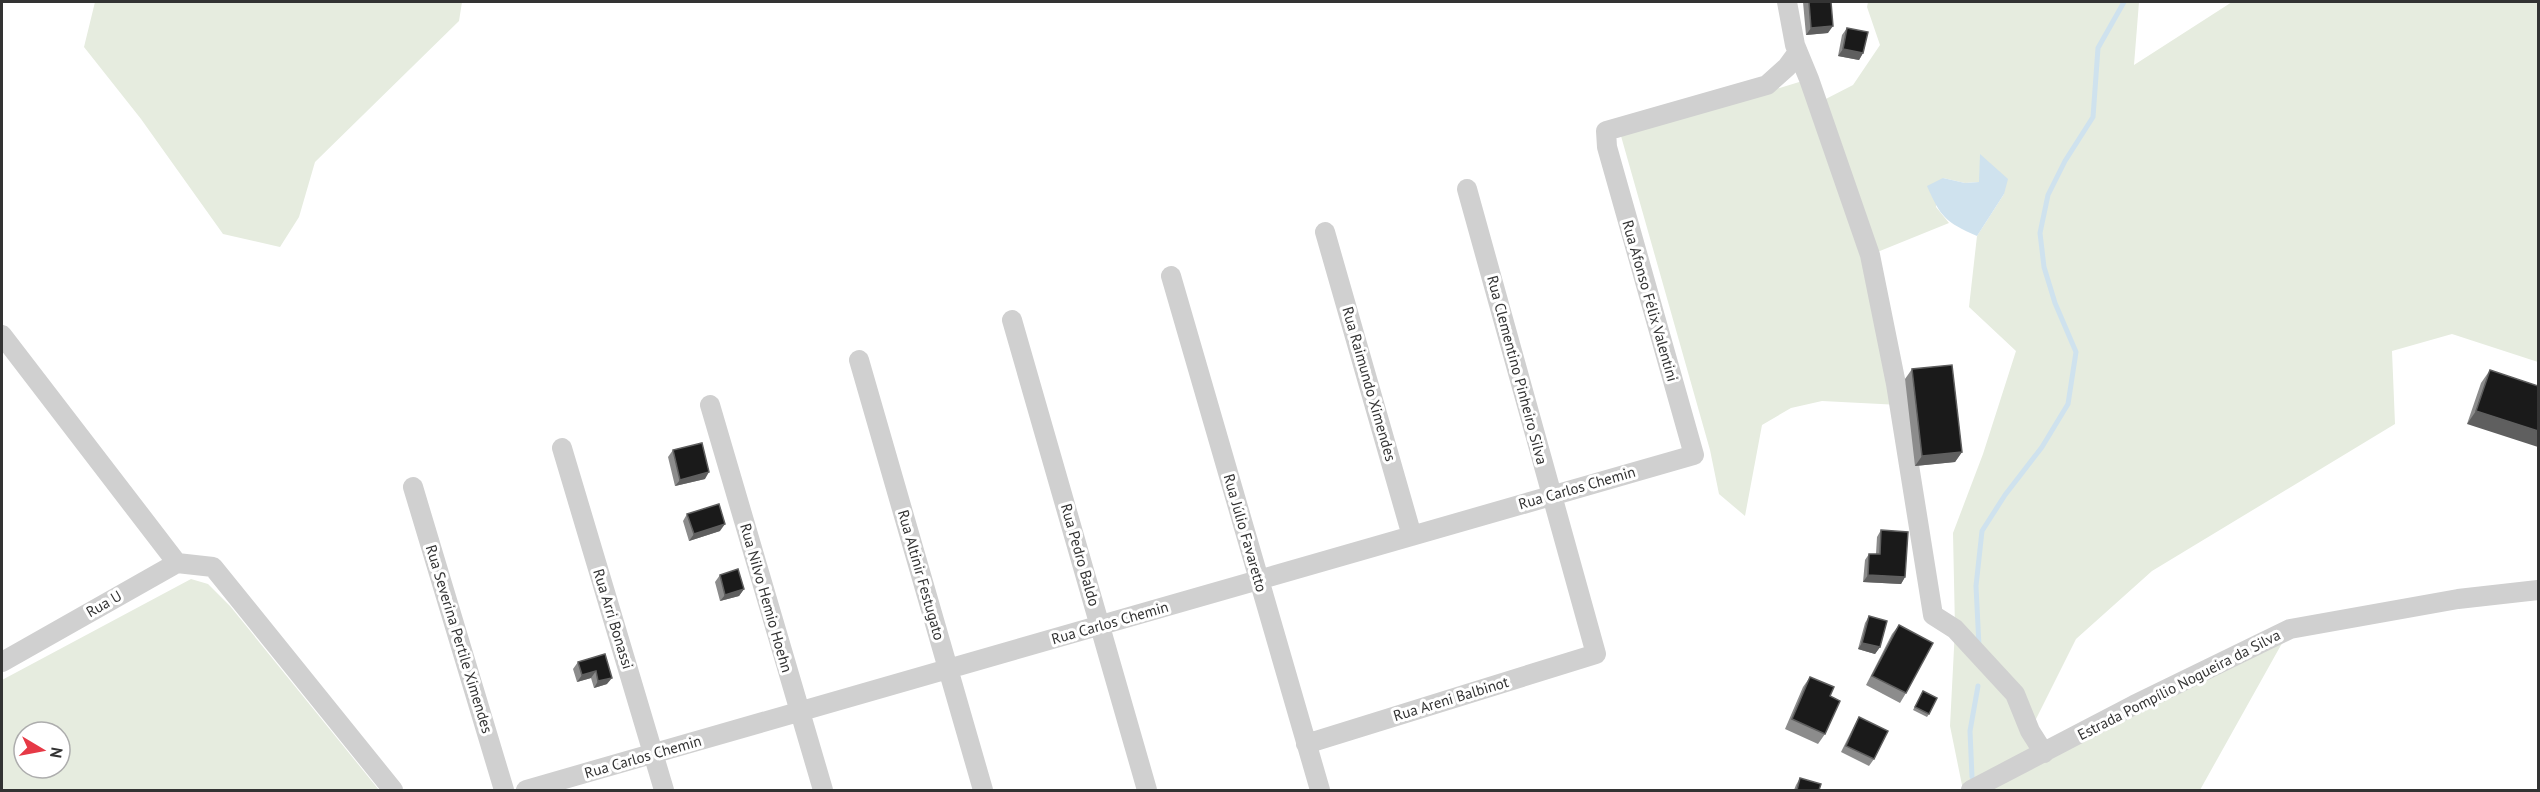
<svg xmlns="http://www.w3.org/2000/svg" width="2540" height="792" viewBox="0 0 2540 792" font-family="'PT Sans',sans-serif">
<rect width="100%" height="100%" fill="#fff"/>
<path fill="#e6ecdf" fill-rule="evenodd" d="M95,2H462L459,21L315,162L299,217L280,247L223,234L141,119L84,47Z
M1868,2H2139L2134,65L2232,2H2538V362L2452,334L2392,351L2395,424L2152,571L2076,639L2030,731L2044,753L2290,629L2200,790H1963L1950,726L1955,629L1953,533L1983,454L2016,351L1969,307L1977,236L2004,194L1979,182L1965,183L1943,178L1936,207L1949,223L1870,255L1900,405L1822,401L1791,408L1762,425L1745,516L1719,494L1710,450L1621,136L1809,79L1818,103L1853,85L1880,45L1867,7Z
M191,579L208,584L230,606L379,790H2V680ZM24,732H60V768H24Z"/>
<path fill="#cfe2ee" d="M1980,154L2008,179L2004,194L1977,236C1946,222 1941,218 1927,186L1943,178L1965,183L1979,182Z"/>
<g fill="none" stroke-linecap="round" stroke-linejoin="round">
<path stroke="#cfe2ee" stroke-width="5" d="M1979,646L1976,586L1982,531L2005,495L2042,447L2068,404L2076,352L2055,303L2044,267L2040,233L2048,195L2065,161L2093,117L2098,48L2124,2
M1972,777L1970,731L1978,686"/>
<path stroke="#d0d0d0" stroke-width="20" d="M1787,2L1795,45L1809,79L1870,255L1896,384L1933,615L1955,629L2015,694L2030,731L2044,753
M1325,232L1412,536
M1171,276L1320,790
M1012,320L1147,790
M2,335L177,563L213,567L393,790
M859,360L983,790
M710,405L823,790
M562,448L664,790
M413,487L504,790
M2,662L177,563
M1306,744L1596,654L1467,189
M526,790L1694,455L1607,147L1606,131L1767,85L1787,67L1798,52
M1971,790L2134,705L2290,629L2458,599L2538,590"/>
</g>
<path fill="#8c8c8c" d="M1803,2H1831L1828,33L1806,35Z
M1847,28L1863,53L1859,60L1838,56L1842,35Z
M1912,369L1962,452L1955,462L1915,466L1905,379Z
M2490,370L2538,386L2467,424L2481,383Z
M673,450L705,479L675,486L668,457Z
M687,514L720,531L689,541L683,521Z
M1881,530L1905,577L1901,584L1863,582L1865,560L1869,554H1876L1877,537Z
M720,575L744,589L739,596L720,601L715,582Z
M1869,616L1880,647L1875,654L1858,649L1865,623Z
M1899,625L1906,693L1900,703L1866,685L1892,634Z
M605,654L607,684L594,688L591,678L577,682L573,669L578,662Z
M1810,677L1830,696L1825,734L1818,744L1785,729L1803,687Z
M1923,691L1929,714L1927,717L1913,710Z
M1859,717L1874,759L1869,766L1841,752L1855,724Z
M1800,778L1819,790H1794L1796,785Z"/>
<path fill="#5f5f5f" d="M1833,26L1828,33L1806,35L1811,28Z
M1843,49L1863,53L1859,60L1838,56Z
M2476,411L2538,431V447L2467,424Z
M1962,452L1955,462L1915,466L1922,456Z
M709,472L705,479L675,486L680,480Z
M725,524L720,531L689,541L694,534Z
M1868,575L1905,577L1901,584L1863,582Z
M744,589L739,596L720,601L725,595Z
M1862,643L1880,647L1875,654L1858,649Z
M596,671L591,678L577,682L582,675Z
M612,678L607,684L594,688L598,681Z"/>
<path fill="#1a1a1a" stroke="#5f5f5f" stroke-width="1.5" d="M1809,2H1831L1833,26L1811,28Z
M1847,28L1868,32L1863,53L1843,49Z
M1952,365L1962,452L1922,456L1912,369Z
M2490,370L2538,386V431L2476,411Z
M702,443L709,472L680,480L673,450Z
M719,504L725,524L694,534L687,514Z
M1881,530L1908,532L1905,577L1868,575L1869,554H1880Z
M738,569L744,589L725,595L720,575Z
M1869,616L1887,621L1880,647L1862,643Z
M1899,625L1933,643L1906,693L1872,676Z
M605,654L612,678L598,681L596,671L582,675L578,662Z
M1810,677L1834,687L1830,696L1840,701L1825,734L1792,719Z
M1923,691L1937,698L1929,714L1915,707Z
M1859,717L1888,731L1874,759L1846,746Z
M1800,778L1821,784L1819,790H1797Z"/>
<g text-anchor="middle" stroke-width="6" stroke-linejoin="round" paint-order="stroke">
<g font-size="15" fill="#333" stroke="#fff">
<text transform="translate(1650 301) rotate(74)" y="5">Rua Afonso Félix Valentini</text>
<text transform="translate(1517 370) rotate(75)" y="5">Rua Clementino Pinheiro Silva</text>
<text transform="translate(1369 384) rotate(74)" y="5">Rua Raimundo Ximendes</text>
<text transform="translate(1577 488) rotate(-16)" y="5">Rua Carlos Chemin</text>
<text transform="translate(1245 533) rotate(74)" y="5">Rua Júlio Favaretto</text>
<text transform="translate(1080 555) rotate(74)" y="5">Rua Pedro Baldo</text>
<text transform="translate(921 575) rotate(74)" y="5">Rua Altinir Festugato</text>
<text transform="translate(766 598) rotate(74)" y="5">Rua Nilvo Hemio Hoehn</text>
<text transform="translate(104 604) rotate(-30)" y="5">Rua U</text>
<text transform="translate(613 619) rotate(73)" y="5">Rua Arri Bonassi</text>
<text transform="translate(1110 623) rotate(-16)" y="5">Rua Carlos Chemin</text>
<text transform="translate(459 639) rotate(73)" y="5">Rua Severina Pertile Ximendes</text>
<text transform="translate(2179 685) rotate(-27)" y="5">Estrada Pompílio Nogueira da Silva</text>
<text transform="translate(1451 699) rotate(-17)" y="5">Rua Areni Balbinot</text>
<text transform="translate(643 757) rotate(-16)" y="5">Rua Carlos Chemin</text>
</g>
</g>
<rect width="2540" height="792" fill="none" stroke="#333333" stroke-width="6"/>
<g transform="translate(42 750) rotate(100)"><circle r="28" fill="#ffffff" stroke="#adadad" stroke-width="1.5"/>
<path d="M0-4.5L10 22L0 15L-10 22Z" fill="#e63946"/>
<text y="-9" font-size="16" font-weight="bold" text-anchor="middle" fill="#333333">N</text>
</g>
</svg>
